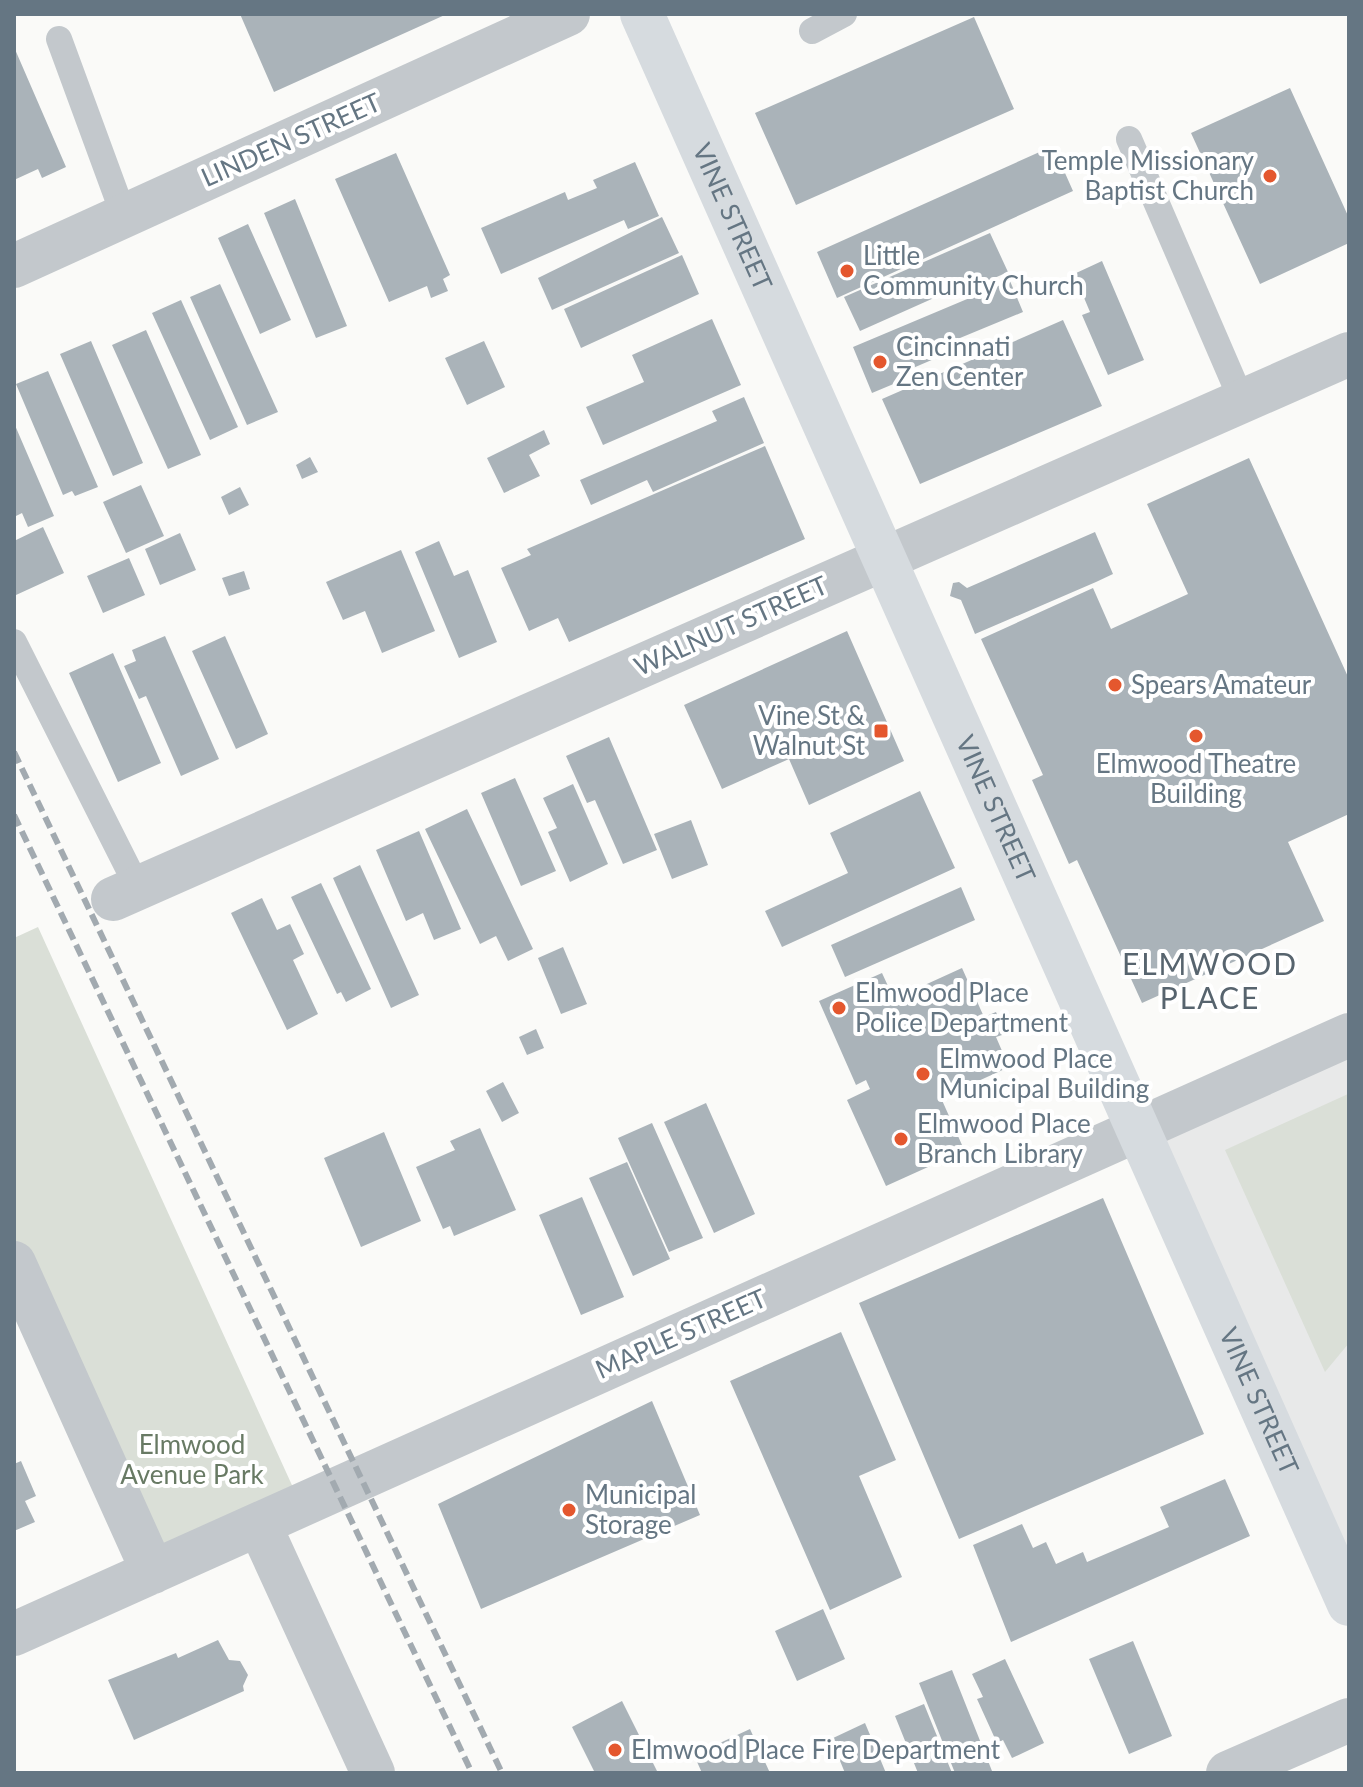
<svg xmlns="http://www.w3.org/2000/svg" width="1363" height="1787" viewBox="0 0 1363 1787" font-family="Lato,sans-serif">
<rect width="100%" height="100%" fill="#fafaf8"/>
<path fill="#e8e9e9" d="M1349,1035V1604L1139,1129Z"/>
<path fill="#dadfd7" d="M38,927L301,1505L153,1572L14,1263V938Z
M1348,1094L1349,1343L1325,1372L1225,1150Z"/>
<path fill="#aab3b9" d="M240,14H447L274,92Z
M974,17L1014,109L796,205L755,113Z
M14,47L66,167L42,178L38,169L14,180Z
M1290,88L1349,218V243L1260,284L1191,133Z
M1053,146L1073,191L837,298L817,252Z
M396,153L450,275L443,279L448,291L431,298L427,286L389,302L335,179Z
M635,162L659,216L628,229L624,220L501,274L481,228L565,192L568,200L597,188L593,180Z
M295,199L347,326L316,338L264,213Z
M662,217L679,253L552,310L538,278Z
M248,224L291,320L260,334L218,238Z
M990,233L1008,272L983,283L981,277L860,331L844,297Z
M682,255L699,294L581,348L564,309Z
M1102,261L1144,360L1108,375L1082,315L1090,312L1074,274Z
M1010,281L1023,312L931,350L934,359L913,368L915,375L872,393L853,347Z
M220,284L278,412L247,425L190,297Z
M181,300L238,427L210,440L152,313Z
M712,319L741,385L603,445L586,407L644,382L632,355Z
M1063,320L1102,406L920,484L882,399Z
M146,330L201,455L168,469L112,345Z
M91,341L143,463L113,476L60,354Z
M484,341L505,387L467,405L445,358Z
M48,371L98,487L75,496L72,491L63,495L16,384Z
M744,397L764,443L653,492L647,480L591,505L580,480L717,421L712,411Z
M14,423L54,516L28,527L22,513L14,517Z
M544,430L550,444L529,455L540,476L504,493L487,458Z
M765,446L805,539L569,642L558,618L529,631L501,568L531,555L527,549Z
M310,457L318,472L302,479L296,465Z
M1249,458L1349,679V814L1288,842L1324,921L1142,1003L1077,860L1069,864L1032,780L1043,775L981,639L1093,588L1111,629L1188,594L1147,504Z
M141,485L164,536L126,553L103,502Z
M240,487L249,505L229,515L221,497Z
M43,527L64,573L16,595L14,541Z
M1095,532L1113,574L1096,582L975,634L961,600L950,596L953,583L959,582L967,588Z
M180,533L196,570L160,585L145,549Z
M439,541L454,576L468,570L497,642L459,658L415,552Z
M401,550L435,631L382,653L365,611L343,620L326,582Z
M129,558L145,595L103,613L87,576Z
M244,571L250,589L229,596L222,578Z
M847,631L904,761L809,805L789,759L722,789L684,705Z
M165,636L219,759L181,776L146,696L139,699L124,666L136,661L132,650Z
M225,636L268,734L236,749L192,651Z
M113,653L161,763L118,782L69,673Z
M609,737L657,850L623,864L595,800L587,803L566,756Z
M515,778L556,871L521,886L481,793Z
M573,784L608,864L570,882L548,832L557,828L543,798Z
M920,791L955,868L782,947L765,911L848,873L830,833Z
M467,809L533,949L508,961L496,936L480,944L425,829Z
M691,820L708,865L672,879L654,834Z
M419,831L461,929L434,940L423,913L406,921L376,850Z
M360,865L419,995L391,1008L333,878Z
M321,883L371,989L346,1002L341,992L337,994L291,897Z
M961,887L975,920L845,977L831,945Z
M262,898L277,930L290,924L304,954L293,960L318,1014L287,1030L231,913Z
M563,947L587,1004L561,1014L538,958Z
M962,968L984,1017L996,1012L1005,1034L996,1037L1009,1067L941,1098L962,1145L957,1147L959,1153L886,1186L847,1100L870,1089L866,1080L856,1085L819,1001L882,973L894,999Z
M536,1029L544,1048L527,1055L519,1037Z
M503,1082L519,1113L502,1122L486,1091Z
M706,1103L755,1214L714,1233L664,1122Z
M652,1123L703,1238L669,1252L618,1138Z
M480,1128L516,1210L454,1236L450,1226L443,1229L416,1167L455,1150L450,1141Z
M384,1132L421,1221L361,1247L324,1158Z
M627,1162L670,1259L633,1276L589,1178Z
M582,1197L624,1297L581,1315L539,1215Z
M1103,1198L1204,1434L959,1539L859,1303Z
M841,1332L896,1460L859,1476L902,1577L830,1610L730,1381Z
M652,1401L700,1515L481,1609L438,1504Z
M21,1461L36,1496L25,1501L35,1522L14,1531V1464Z
M1225,1479L1250,1536L1011,1642L973,1545L1022,1524L1033,1548L1046,1542L1056,1564L1083,1552L1087,1562L1169,1527L1160,1507Z
M823,1609L845,1659L797,1681L775,1631Z
M218,1640L229,1660L240,1661L248,1675L243,1686L244,1691L134,1740L108,1680L176,1653L178,1658Z
M1133,1641L1172,1736L1129,1754L1089,1659Z
M1005,1659L1044,1743L1012,1758L1003,1740L997,1743L977,1699L983,1697L972,1674Z
M952,1670L992,1771L988,1773H955L919,1683Z
M622,1701L658,1773H595L572,1727Z
M924,1704L952,1773H918L895,1716Z
M865,1723L886,1773H845L831,1739Z
M750,1729L770,1773H702L694,1755Z"/>
<g fill="none" stroke-linecap="round" stroke-linejoin="round">
<path stroke="#c3c8cc" stroke-width="26" d="M812,31L844,14
M59,39L124,216
M1129,139L1242,401
M14,642L138,888"/>
<path stroke="#c3c8cc" stroke-width="44" d="M14,266L568,14
M113,899L1349,354
M14,1263L153,1572
M259,1524L373,1773
M14,1634L1349,1035
M1228,1773L1349,1720"/>
<path stroke="#d6dbdf" stroke-width="44" id="s1" d="M642,14L1349,1604"/>
<path stroke="#a2aab0" stroke-width="6" stroke-dasharray="12 6" stroke-linecap="butt" d="M14,752L502,1773
M14,815L472,1773"/>
</g>
<g fill="#e4572e" stroke="#fff" stroke-width="3">
<circle cx="1270" cy="176" r="8"/>
<circle cx="847" cy="271" r="8"/>
<circle cx="880" cy="362" r="8"/>
<circle cx="1115" cy="685" r="8"/>
<rect x="873" y="723" width="16" height="16" rx="4"/>
<circle cx="1196" cy="736" r="8"/>
<circle cx="839" cy="1008" r="8"/>
<circle cx="923" cy="1074" r="8"/>
<circle cx="901" cy="1139" r="8"/>
<circle cx="569" cy="1510" r="8"/>
<circle cx="615" cy="1750" r="8"/>
</g>
<g text-anchor="middle" stroke-width="8" stroke-linejoin="round" paint-order="stroke">
<g font-size="26" fill="#657683" stroke="#fff">
<text transform="translate(291 140) rotate(-24)" y="9">LINDEN STREET</text>
<text dy="9" stroke="none"><textPath href="#s1" startOffset="222">VINE STREET</textPath></text>
<text transform="translate(731 626) rotate(-24)" y="9">WALNUT STREET</text>
<text dy="9" stroke="none"><textPath href="#s1" startOffset="870">VINE STREET</textPath></text>
<text transform="translate(681 1334) rotate(-24)" y="9">MAPLE STREET</text>
<text dy="9" stroke="none"><textPath href="#s1" startOffset="1518">VINE STREET</textPath></text>
</g>
<g font-size="26" fill="#657683" stroke="#fff" text-anchor="start">
<text x="1254" y="170" text-anchor="end">Temple Missionary<tspan x="1254" dy="30">Baptist Church</tspan></text>
<text x="863" y="265">Little<tspan x="863" dy="30">Community Church</tspan></text>
<text x="896" y="356">Cincinnati<tspan x="896" dy="30">Zen Center</tspan></text>
<text x="1131" y="694">Spears Amateur</text>
<text x="865" y="725" text-anchor="end">Vine St &amp;<tspan x="865" dy="30">Walnut St</tspan></text>
<text x="1196" y="773" text-anchor="middle">Elmwood Theatre<tspan x="1196" dy="30">Building</tspan></text>
<text x="855" y="1002">Elmwood Place<tspan x="855" dy="30">Police Department</tspan></text>
<text x="939" y="1068">Elmwood Place<tspan x="939" dy="30">Municipal Building</tspan></text>
<text x="917" y="1133">Elmwood Place<tspan x="917" dy="30">Branch Library</tspan></text>
<text x="585" y="1504">Municipal<tspan x="585" dy="30">Storage</tspan></text>
<text x="631" y="1759">Elmwood Place Fire Department</text>
</g>
<g font-size="26" fill="#687a64" stroke="#fff">
<text x="192" y="1454">Elmwood<tspan x="192" dy="30">Avenue Park</tspan></text>
</g>
<g font-size="30" letter-spacing="2" fill="#57646e" stroke="#fff">
<text x="1210" y="975">ELMWOOD<tspan x="1210" dy="34">PLACE</tspan></text>
</g>
</g>
<rect width="1363" height="1787" fill="none" stroke="#657683" stroke-width="32"/>
</svg>
